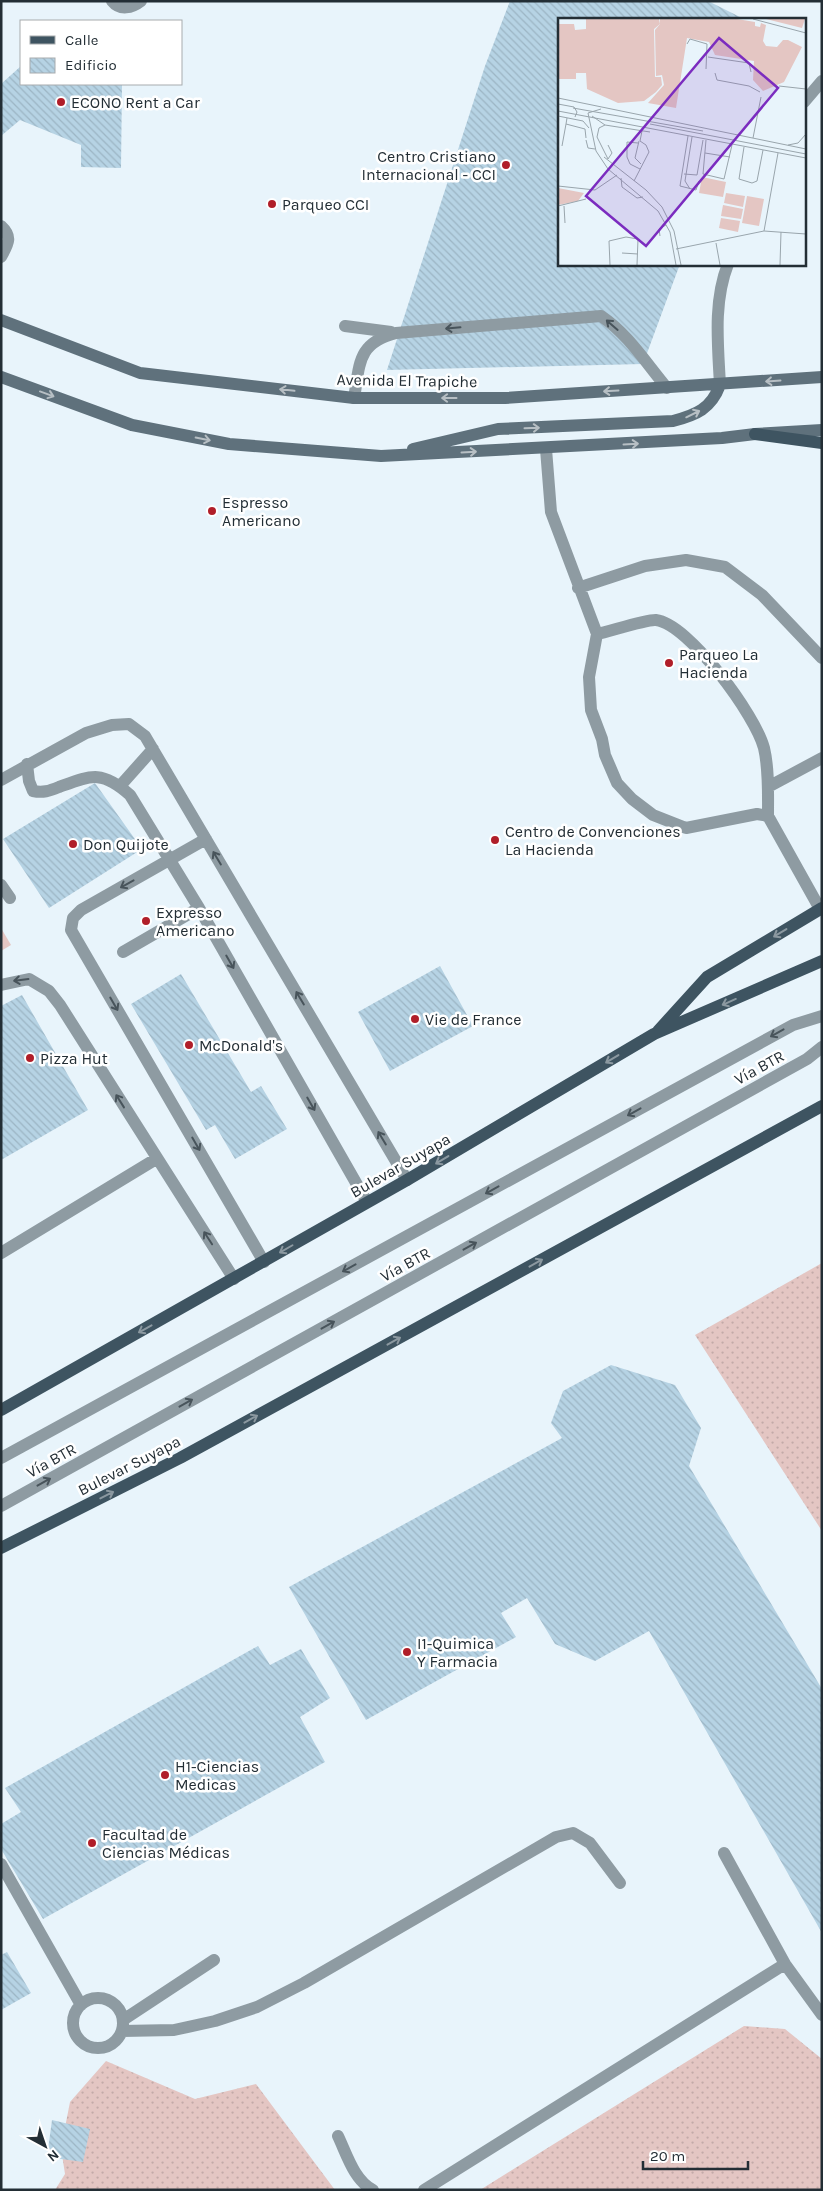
<svg xmlns="http://www.w3.org/2000/svg" width="823" height="2191" viewBox="0 0 823 2191" font-family="Karla,sans-serif">
<defs>
<pattern id="grass-dots" width="8" height="8" patternUnits="userSpaceOnUse" patternTransform="scale(1.25)"><rect width="8" height="8" fill="#e4c6c3"/><path d="M2 2h.1M6 6h.1" fill="none" stroke="#c3aaa8" stroke-width="1.8" stroke-linecap="round"/></pattern>
<pattern id="building-back-hatch" width="6" height="6" patternUnits="userSpaceOnUse" patternTransform="scale(1.25)"><rect width="6" height="6" fill="#b6d3e4"/><path d="M-1 5l2 2M0 0l6 6M5-1l2 2" fill="none" stroke="#9cb5c4"/></pattern>
</defs>
<rect width="100%" height="100%" fill="#e8f4fb"/>
<path fill="url(#grass-dots)" d="M822,1263V1531L695,1335Z
M744,2026L785,2029L822,2059V2190H480Z
M106,2061L195,2099L256,2084L335,2190H55L65,2174L61,2148L70,2102Z"/>
<path fill="#e4c6c3" d="M1,928L11,945L1,951Z"/>
<path fill="url(#building-back-hatch)" d="M510,1H708L744,19H559V264H680L643,364L387,370L485,66Z
M21,66V84H122L121,168L81,167V145L20,120L1,136V84Z
M95,783L142,849L49,908L3,839Z
M440,966L473,1026L390,1071L358,1012Z
M181,974L251,1092L261,1086L287,1129L235,1159L215,1125L206,1130L131,1004Z
M22,995L88,1110L1,1160V1006Z
M611,1365L675,1385L701,1428L689,1466L822,1689V1933L649,1631L595,1661L555,1644L527,1598L501,1613L516,1637L366,1720L289,1587L562,1438L551,1423L563,1391Z
M258,1646L270,1665L301,1649L330,1698L300,1717L325,1762L43,1919L1,1849V1824L21,1812L5,1788Z
M7,1952L31,1993L1,2010V1955Z
M52,2120L90,2129L83,2162L47,2157Z"/>
<g fill="none" stroke-linecap="round" stroke-linejoin="round">
<path stroke="#8e9ba2" stroke-width="12" d="M1,226C13,237 8,244 1,257
M345,326L391,332
M354,398C360,364 357,343 396,333L601,316C628,334 646,363 667,388
M546,449L551,512L597,634L589,677L591,710L602,739L605,755L617,783L632,799L653,815L686,828L757,814L768,816L820,909
M578,588L645,566L686,560L725,567L762,595L822,658
M597,634C608,632 647,619 656,620C689,624 756,716 764,748C769,769 768,794 768,816
M27,764L29,781L33,791C43,793 49,791 59,787C92,775 102,770 130,795L199,908L367,1202
M1,780L86,733L112,725L129,724L145,736L407,1180
M120,786L153,749
M768,787L822,758
M206,839L81,910L73,918L71,930L264,1262
M1,885L10,898
M123,952L199,908
M1,985L29,979L49,991L60,1005L234,1279
M1,1253L156,1159
M1,1458L793,1025L822,1016
M1,1506L807,1059L822,1047
M724,1853L785,1964L822,2015
M1,1864L81,2005
M73 2023a25 25 0 1 1 50 0a25 25 0 1 1-50 0Z
M123,2020L214,1960
M122,2031L174,2030L215,2021L257,2007L304,1983L556,1837L573,1833L590,1843L620,1883
M338,2136C347,2155 354,2180 373,2190
M424,2190L785,1964"/>
<path stroke="#8e9ba2" stroke-width="12" d="M112,1C120,11 132,8 141,1
M804,102L822,81
M720,385C718,345 713,302 728,264"/>
<path stroke="#5f717c" stroke-width="12" d="M1,320L140,373L354,398H505L822,377
M1,377L132,425L229,444L381,456L722,438L755,434L822,430
M413,449L498,429L673,421C696,415 711,409 720,385"/>
<path stroke="#3e5461" stroke-width="12" d="M755,434L822,443
M658,1031L707,977L822,908
M1,1410L407,1180L654,1034L822,961
M1,1548L180,1458L822,1106"/>
</g>
<defs><path id="oneway-shaft" d="M-6 0H5M1.5-3L5.5 0L1.5 3" fill="none" stroke-width="1.6" stroke-linecap="round" stroke-linejoin="round" transform="scale(1.25)"/></defs>
<g stroke="#48545b">
<use href="#oneway-shaft" transform="translate(612 325) rotate(-139)"/>
<use href="#oneway-shaft" transform="translate(453 328) rotate(175)"/>
<use href="#oneway-shaft" transform="translate(217 858) rotate(-121)"/>
<use href="#oneway-shaft" transform="translate(127 884) rotate(151)"/>
<use href="#oneway-shaft" transform="translate(230 962) rotate(60)"/>
<use href="#oneway-shaft" transform="translate(21 980) rotate(173)"/>
<use href="#oneway-shaft" transform="translate(300 998) rotate(-121)"/>
<use href="#oneway-shaft" transform="translate(114 1004) rotate(60)"/>
<use href="#oneway-shaft" transform="translate(777 1033) rotate(151)"/>
<use href="#oneway-shaft" transform="translate(120 1101) rotate(-122)"/>
<use href="#oneway-shaft" transform="translate(311 1104) rotate(60)"/>
<use href="#oneway-shaft" transform="translate(634 1112) rotate(151)"/>
<use href="#oneway-shaft" transform="translate(382 1138) rotate(-121)"/>
<use href="#oneway-shaft" transform="translate(196 1144) rotate(60)"/>
<use href="#oneway-shaft" transform="translate(492 1190) rotate(151)"/>
<use href="#oneway-shaft" transform="translate(208 1238) rotate(-123)"/>
<use href="#oneway-shaft" transform="translate(470 1246) rotate(-29)"/>
<use href="#oneway-shaft" transform="translate(349 1268) rotate(151)"/>
<use href="#oneway-shaft" transform="translate(328 1325) rotate(-29)"/>
<use href="#oneway-shaft" transform="translate(186 1403) rotate(-29)"/>
<use href="#oneway-shaft" transform="translate(44 1482) rotate(-29)"/>
</g>
<g stroke="#b7bfc4">
<use href="#oneway-shaft" transform="translate(773 381) rotate(176)"/>
<use href="#oneway-shaft" transform="translate(287 390) rotate(-174)"/>
<use href="#oneway-shaft" transform="translate(611 391) rotate(177)"/>
<use href="#oneway-shaft" transform="translate(47 394) rotate(20)"/>
<use href="#oneway-shaft" transform="translate(449 398) rotate(180)"/>
<use href="#oneway-shaft" transform="translate(693 414) rotate(-26)"/>
<use href="#oneway-shaft" transform="translate(532 428) rotate(-2)"/>
<use href="#oneway-shaft" transform="translate(203 439) rotate(11)"/>
<use href="#oneway-shaft" transform="translate(631 444) rotate(-3)"/>
<use href="#oneway-shaft" transform="translate(469 452) rotate(-3)"/>
</g>
<g stroke="#8b98a0">
<use href="#oneway-shaft" transform="translate(780 933) rotate(149)"/>
<use href="#oneway-shaft" transform="translate(729 1002) rotate(156)"/>
<use href="#oneway-shaft" transform="translate(612 1059) rotate(149)"/>
<use href="#oneway-shaft" transform="translate(442 1160) rotate(149)"/>
<use href="#oneway-shaft" transform="translate(286 1249) rotate(150)"/>
<use href="#oneway-shaft" transform="translate(536 1263) rotate(-29)"/>
<use href="#oneway-shaft" transform="translate(145 1329) rotate(151)"/>
<use href="#oneway-shaft" transform="translate(394 1341) rotate(-29)"/>
<use href="#oneway-shaft" transform="translate(251 1419) rotate(-29)"/>
<use href="#oneway-shaft" transform="translate(107 1495) rotate(-27)"/>
</g>
<g fill="#b01e29" stroke="#fff" stroke-width="2">
<circle cx="61" cy="102" r="5"/>
<circle cx="506" cy="165" r="5"/>
<circle cx="272" cy="204" r="5"/>
<circle cx="212" cy="511" r="5"/>
<circle cx="669" cy="663" r="5"/>
<circle cx="495" cy="840" r="5"/>
<circle cx="73" cy="844" r="5"/>
<circle cx="146" cy="921" r="5"/>
<circle cx="415" cy="1019" r="5"/>
<circle cx="189" cy="1045" r="5"/>
<circle cx="30" cy="1058" r="5"/>
<circle cx="407" cy="1652" r="5"/>
<circle cx="165" cy="1775" r="5"/>
<circle cx="92" cy="1843" r="5"/>
</g>
<g text-anchor="middle" stroke-width="5" stroke-linejoin="round" paint-order="stroke">
<g font-size="16" fill="#232e35" stroke="#fff" text-anchor="start">
<text x="71" y="108">ECONO Rent a Car</text>
<text x="496" y="162" text-anchor="end">Centro Cristiano<tspan x="496" dy="18">Internacional - CCI</tspan></text>
<text x="282" y="210">Parqueo CCI</text>
<text x="222" y="508">Espresso<tspan x="222" dy="18">Americano</tspan></text>
<text x="679" y="660">Parqueo La<tspan x="679" dy="18">Hacienda</tspan></text>
<text x="505" y="837">Centro de Convenciones<tspan x="505" dy="18">La Hacienda</tspan></text>
<text x="83" y="850">Don Quijote</text>
<text x="156" y="918">Expresso<tspan x="156" dy="18">Americano</tspan></text>
<text x="425" y="1025">Vie de France</text>
<text x="199" y="1051">McDonald's</text>
<text x="40" y="1064">Pizza Hut</text>
<text x="417" y="1649">I1-Quimica<tspan x="417" dy="18">Y Farmacia</tspan></text>
<text x="175" y="1772">H1-Ciencias<tspan x="175" dy="18">Medicas</tspan></text>
<text x="102" y="1840">Facultad de<tspan x="102" dy="18">Ciencias Médicas</tspan></text>
</g>
<g font-size="16" fill="#232e35" stroke="#fff">
<text transform="translate(407 380) rotate(1)" y="6">Avenida El Trapiche</text>
<text transform="translate(759 1067) rotate(-29)" y="6">Vía BTR</text>
<text transform="translate(400 1165) rotate(-30)" y="6">Bulevar Suyapa</text>
<text transform="translate(405 1264) rotate(-29)" y="6">Vía BTR</text>
<text transform="translate(51 1460) rotate(-29)" y="6">Vía BTR</text>
<text transform="translate(129 1465) rotate(-27)" y="6">Bulevar Suyapa</text>
</g>
</g>
<g transform="translate(558 18)">
<rect width="248" height="248" fill="#e8f4fb"/>
<path d="M102,1H179L197,4V8L202,9L203,5L208,7L205,23L208,28L219,29L225,22H230L244,29L226,64L205,73L195,62L196,43L157,37L151,24L129,20L118,90L90,85L106,67L104,57L98,58L97,12L102,6ZM0,170L26,175L20,183L0,187Z" fill="#e4c6c3"/>
<path d="M208,1H247L244,10Z" fill="#e4c6c3"/>
<path d="M28,1H101L102,6L96,11L97,59H103L104,67L98,74L86,83L60,85L29,71L28,55H18V61H0V6H16L17,12L28,11ZM144,159L168,164L165,179L141,175ZM168,175L187,178L185,189L166,185ZM189,178L206,181L201,208L184,205ZM165,187L185,191L183,201L163,198ZM163,200L182,203L180,214L161,210Z" fill="#e4c6c3"/>
<path fill="none" stroke="#99a5ac" stroke-width="1" d="M195,1L248,15M129,26L132,21L149,26L148,51M150,39L191,45L193,54M157,55L159,62L191,68L202,74M221,68L248,71M0,80L248,131M0,86L16,89L19,94L17,99M15,90L145,113M43,91L30,95L38,133L50,151L100,193L112,214L118,247M0,93L248,140M0,98L25,103L31,110M34,98L47,107L92,114M9,100L8,106L27,111L28,120M92,106L248,136M47,107L41,110L39,119L50,141M130,118L122,168L138,172L141,163M195,120L203,79M28,122L30,130L37,131M148,122L145,156L166,161L174,127M81,123L77,140L83,146M80,125L69,124V139L72,146L82,151M50,127L54,135L50,141M230,127L240,125L248,116M4,128L8,106M186,129L181,161L194,165L199,163L205,132M147,135L172,139M46,139L88,172L104,189L116,213L123,247M126,156L139,157L145,122M63,160L64,169L79,180L85,179M76,163L91,134L88,127L82,123L84,113M0,168L37,172L59,157M132,171L127,163L134,119M0,188L28,181M6,188L7,205M206,213L220,135M102,218L101,211L108,207M158,225L162,247M118,231L206,213L248,216M64,235L80,236M52,247L51,223L68,219L80,221L79,247M222,247L223,214"/>
<path fill="#7b2cbf" fill-opacity="0.15" stroke="#7b2cbf" stroke-width="2.5" d="M161,20L220,70L88,228L28,178Z"/>
<rect width="248" height="248" fill="none" stroke="#232e35" stroke-width="2.5"/>
</g>
<rect width="823" height="2191" fill="none" stroke="#232e35" stroke-width="5"/>
<rect x="20" y="20" width="162" height="65" fill="#ffffff" stroke="#a7abae"/>
<rect x="30" y="36" width="25" height="8" fill="#3e5461" stroke="#a7abae"/>
<text x="65" y="45" font-size="15" fill="#232e35">Calle</text>
<rect x="30" y="58" width="25" height="15" fill="url(#building-back-hatch)" stroke="#a7abae"/>
<text x="65" y="70" font-size="15" fill="#232e35">Edificio</text>
<g transform="translate(45 2146) rotate(140)" stroke="#ffffff" stroke-width="4" paint-order="stroke">
<path d="M0-4L9 19L0 12L-9 19Z" fill="#232e35"/>
<text y="-8" font-size="14" font-weight="bold" text-anchor="middle" fill="#232e35">N</text>
</g>
<path d="M643 2161v8h105v-8" fill="none" stroke="#232e35" stroke-width="2.5"/>
<text x="650" y="2161" font-size="15" fill="#232e35" stroke="#ffffff" stroke-width="4" paint-order="stroke">20 m</text>
</svg>
